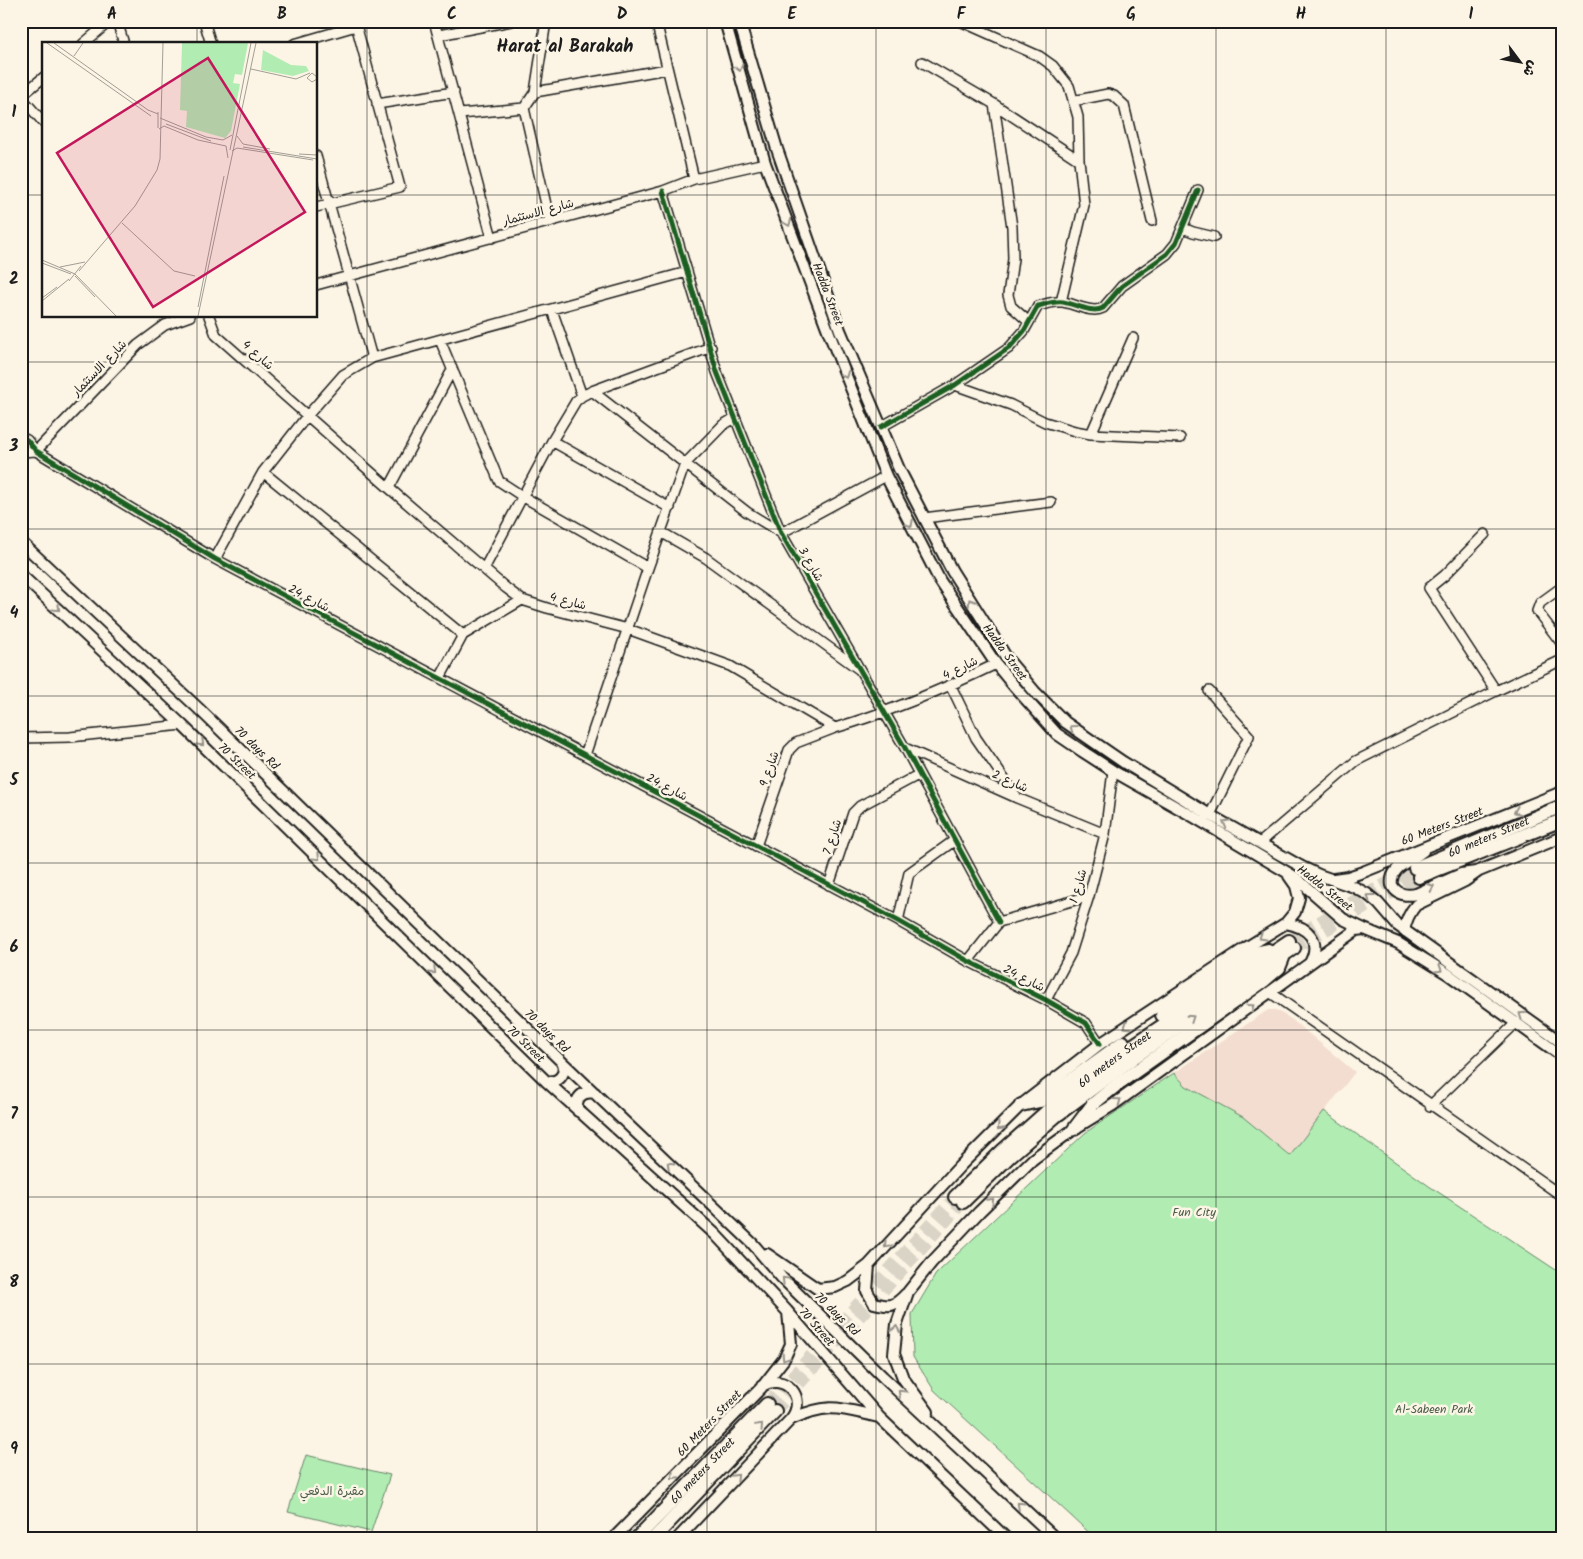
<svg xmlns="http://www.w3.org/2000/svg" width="1583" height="1559" viewBox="0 0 1583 1559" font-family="Kalam,'Playpen Sans Arabic',sans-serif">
<rect width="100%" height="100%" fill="#fcf5e5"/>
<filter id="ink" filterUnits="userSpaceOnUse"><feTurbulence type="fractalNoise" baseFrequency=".02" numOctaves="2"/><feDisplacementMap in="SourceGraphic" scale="10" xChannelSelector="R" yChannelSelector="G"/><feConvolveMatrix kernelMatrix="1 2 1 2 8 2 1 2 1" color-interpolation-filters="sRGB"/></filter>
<g filter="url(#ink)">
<path fill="#f3ddd0" d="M1268,1010H1276L1291,1019L1355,1072L1290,1156L1243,1117L1186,1086L1174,1073Z"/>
<path fill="#b1edb3" stroke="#668468" d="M1174,1073L1186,1086L1243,1117L1290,1156L1324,1111L1429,1186L1562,1274V1538H1095L934,1390L913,1357L912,1314L936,1274L1085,1133Z
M306,1455L390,1475L371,1532L288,1512Z"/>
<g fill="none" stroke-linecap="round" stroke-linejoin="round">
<path stroke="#dad4c7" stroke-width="12" stroke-dasharray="12 6" stroke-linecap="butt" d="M1289,941L1353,901L1415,868
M1294,948L1419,877
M767,1404L955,1197
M775,1411L963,1202"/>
<g stroke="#1c1c1c" stroke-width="12">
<path id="minor" d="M117,21L124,44
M204,21L211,44
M434,21L492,238
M546,21L535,92L524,108L550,222
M656,21L694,179
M960,21L1039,56L1053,66L1069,86L1078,117L1079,160L1084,205L1061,302
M439,35L511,21
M83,44L110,21
M294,44L356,26
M922,62L994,104L1079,160
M535,92L667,69
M21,96L44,77
M21,97L44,123
M1073,101L1108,94L1114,96L1124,105L1152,221
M377,104L454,92
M994,104L1012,227L1013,259L1008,295L1011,306L1029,322
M460,114L524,108
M316,156L372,358
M663,191L717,372L781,533L905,748L999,922
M316,207L400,187L355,21
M1183,228L1193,232L1214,237
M316,285L663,191L694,179L765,163
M552,310L582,396
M209,316L216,335L389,488L506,588L522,600L547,608L628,629L730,666L835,728C892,711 942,690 996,664
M440,340L499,481L522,496L648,568
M955,385L1011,405L1045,422L1075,431L1091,434L1180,438
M592,391L747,512L781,533L886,476
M881,427L955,385L1009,348L1024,331L1038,306C1046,304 1054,301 1063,302C1075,304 1092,314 1103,308L1122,286L1167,254L1176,243L1198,190
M1091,434L1133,338
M21,437L27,440L36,451L215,559L898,921L968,961L1046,1000L1086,1023L1100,1044
M552,441L670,508
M36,451L138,345L165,325L190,316
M21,452L36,451
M263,472L463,635
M389,488L452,370
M924,518L1051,502
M661,532L706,558L860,670
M1485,534L1445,575L1429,588L1496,691
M215,559L263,472L307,416L343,375L372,358L687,272
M484,569L552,441L576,401L582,396L592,391L711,347
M1562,587L1540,603L1537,611L1562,644
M440,678L463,635L522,600
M951,686L976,738L1016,796
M1209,691L1249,736L1210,815
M21,738L70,737L182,725
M905,748L1017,798L1105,834
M585,755L648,568L685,464L723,425L735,418
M1261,842L1356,761L1496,691L1562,660
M756,846L789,750L796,743L835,728
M829,885L853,813L860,806L918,775
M898,921L909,873L955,840
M999,922L1089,896
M968,961L999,922
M1271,993L1562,1196
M1046,1000L1071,953L1089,896L1105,834L1113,771
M1430,1106L1517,1022"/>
</g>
<g stroke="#1c1c1c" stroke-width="14">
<path id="major" d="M725,21L765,163L831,338L886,476L940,581L996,664L1014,686L1057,734L1082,751L1113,771L1194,817L1295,877L1343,919L1364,929L1398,943L1448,974L1562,1056
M739,21L777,149L840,330L899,469L952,571L1008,660L1035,692L1065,722L1088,738L1123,762L1210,815L1302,867L1319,875L1354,887L1367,894L1378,903L1397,925L1562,1043
M21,542L199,709L563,1063L752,1243L782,1278L883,1377L1055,1538
M21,575L182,725L546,1081L715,1234L787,1311L879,1417L1006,1538
M1423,851C1411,861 1389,867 1392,885C1397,895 1406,896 1416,894L1461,874L1476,872
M1334,879L1348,877L1363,872L1562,792
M1286,923C1308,927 1322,940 1310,963
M1404,931C1406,920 1409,913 1416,905L1465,881L1479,871L1562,837
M546,1081C558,1084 566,1075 563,1063
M578,1111C574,1099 582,1090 595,1093
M767,1254L818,1289L835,1287L848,1281L869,1265L960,1166L1021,1105L1100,1044L1244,949L1286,923L1295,912L1299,898L1296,886L1289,876
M869,1265L867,1291L874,1303C890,1307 894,1307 906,1294
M762,1386C785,1372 808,1398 791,1419
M928,1412L903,1378L894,1354L897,1324L908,1292L932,1262L979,1212L1033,1159L1074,1129L1113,1105L1356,930L1364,929
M614,1538L762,1387L784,1359L791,1344L788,1312
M678,1538L791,1419C830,1402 839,1408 879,1417"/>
</g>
<g stroke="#1c1c1c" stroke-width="16">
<g id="highway">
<path id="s1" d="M1415,868L1562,806"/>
<path d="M1419,877L1562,820"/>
<path d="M1162,1015L1238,962L1254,953L1268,950"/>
<path d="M1021,1105L1040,1101L1050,1095L1123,1042"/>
<path d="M1074,1129L1093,1104L1119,1083L1265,980L1279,968L1283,958"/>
<path id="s2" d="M955,1197L1002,1151L1046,1112L1087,1079L1129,1048L1289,941"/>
<path d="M963,1202L1010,1156L1056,1116L1136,1056L1294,948"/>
<path id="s3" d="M637,1538L767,1404"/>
<path d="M654,1538L775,1411"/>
</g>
</g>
<use href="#minor" stroke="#fcf5e5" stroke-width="9"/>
<use href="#major" stroke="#fcf5e5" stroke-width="10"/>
<use href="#highway" stroke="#fcf5e5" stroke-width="12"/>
<g stroke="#fcf5e5" stroke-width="8">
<path id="cycleway" d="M663,191L717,372L781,533L905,748L999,922
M881,427L955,385L1009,348L1024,331L1038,306C1046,304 1054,301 1063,302C1075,304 1092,314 1103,308L1122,286L1167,254L1176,243L1198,190
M21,437L27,440L36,451L215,559L898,921L968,961L1046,1000L1086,1023L1100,1044"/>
</g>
<use href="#cycleway" stroke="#1b5e20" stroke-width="5"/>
</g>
<defs><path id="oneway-chevron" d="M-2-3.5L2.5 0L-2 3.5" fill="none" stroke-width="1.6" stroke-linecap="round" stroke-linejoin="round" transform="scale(1.25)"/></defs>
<g stroke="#97938b">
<use href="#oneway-chevron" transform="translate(739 68) rotate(74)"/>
<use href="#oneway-chevron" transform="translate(788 223) rotate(69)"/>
<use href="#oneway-chevron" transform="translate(845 375) rotate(68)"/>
<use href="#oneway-chevron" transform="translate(910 524) rotate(62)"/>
<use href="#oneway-chevron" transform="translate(971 602) rotate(-122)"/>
<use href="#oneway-chevron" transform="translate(57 608) rotate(43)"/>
<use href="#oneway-chevron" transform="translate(1073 728) rotate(-144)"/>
<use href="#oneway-chevron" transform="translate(201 743) rotate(44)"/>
<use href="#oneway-chevron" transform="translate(1517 811) rotate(158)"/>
<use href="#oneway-chevron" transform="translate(1226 823) rotate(-152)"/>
<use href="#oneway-chevron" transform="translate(317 857) rotate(44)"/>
<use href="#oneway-chevron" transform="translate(1431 887) rotate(-24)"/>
<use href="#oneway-chevron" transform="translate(1370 897) rotate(-144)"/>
<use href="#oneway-chevron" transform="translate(1262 937) rotate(149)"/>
<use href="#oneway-chevron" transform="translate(1439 969) rotate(32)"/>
<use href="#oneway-chevron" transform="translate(433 971) rotate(44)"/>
<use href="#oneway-chevron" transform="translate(1251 1007) rotate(-36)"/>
<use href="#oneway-chevron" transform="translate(1522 1015) rotate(-145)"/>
<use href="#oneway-chevron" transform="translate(1191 1018) rotate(-34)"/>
<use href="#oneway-chevron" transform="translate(1127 1026) rotate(146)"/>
<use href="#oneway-chevron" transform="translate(1118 1101) rotate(-36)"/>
<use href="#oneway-chevron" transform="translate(1000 1127) rotate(134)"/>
<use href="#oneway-chevron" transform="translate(670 1165) rotate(-136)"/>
<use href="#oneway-chevron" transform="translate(991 1201) rotate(-45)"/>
<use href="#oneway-chevron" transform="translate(887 1245) rotate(133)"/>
<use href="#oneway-chevron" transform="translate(785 1280) rotate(-134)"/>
<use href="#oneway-chevron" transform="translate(896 1329) rotate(-81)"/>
<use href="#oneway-chevron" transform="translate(785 1358) rotate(123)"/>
<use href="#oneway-chevron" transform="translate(901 1393) rotate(-137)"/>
<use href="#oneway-chevron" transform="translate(760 1426) rotate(-47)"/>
<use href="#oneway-chevron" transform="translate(674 1476) rotate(134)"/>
<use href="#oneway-chevron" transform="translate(736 1477) rotate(-46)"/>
<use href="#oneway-chevron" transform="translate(1020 1505) rotate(-137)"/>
</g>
</g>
<path fill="none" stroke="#1c1c1c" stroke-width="1" stroke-opacity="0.55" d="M197,21V44M367,21V1538M537,21V1538M707,21V1538M876,21V1538M1046,21V1538M1216,21V1538M1386,21V1538M21,195H44M316,195H1562M197,316V1538M21,362H1562M21,529H1562M21,696H1562M21,863H1562M21,1030H1562M21,1197H1562M21,1364H1562"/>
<g text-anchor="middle" stroke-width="5" stroke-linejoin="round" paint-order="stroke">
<g font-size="12" fill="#1c1c1c" stroke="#fcf5e5">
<text transform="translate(538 212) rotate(-15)" y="4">شارع الاستثمار</text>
<text transform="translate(828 294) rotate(69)" y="4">Hadda Street</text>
<text transform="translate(258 355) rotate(42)" y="4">شارع 4</text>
<text transform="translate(99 368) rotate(-46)" y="4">شارع الاستثمار</text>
<text transform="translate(811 564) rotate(60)" y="4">شارع 3</text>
<text transform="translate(309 598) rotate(28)" y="4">شارع 24</text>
<text transform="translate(568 601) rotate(15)" y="4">شارع 4</text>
<text transform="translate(1005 652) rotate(54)" y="4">Hadda Street</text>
<text transform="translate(960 668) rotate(-26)" y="4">شارع 4</text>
<text transform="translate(257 748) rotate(44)" y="4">70 days Rd</text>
<text transform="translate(237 761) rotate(44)" y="4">70 Street</text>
<text transform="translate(769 769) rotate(-71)" y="4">شارع 9</text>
<text transform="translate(1010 781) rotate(24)" y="4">شارع 2</text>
<text transform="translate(667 787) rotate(28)" y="4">شارع 24</text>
<text transform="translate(1442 826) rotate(-21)" y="4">60 Meters Street</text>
<text transform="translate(832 837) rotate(-72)" y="4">شارع 7</text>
<text dy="4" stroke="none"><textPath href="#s1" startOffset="80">60 meters Street</textPath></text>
<text transform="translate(1078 886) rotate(-74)" y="4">شارع 1</text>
<text transform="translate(1325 888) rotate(38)" y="4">Hadda Street</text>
<text transform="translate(1024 978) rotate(27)" y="4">شارع 24</text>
<text transform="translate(547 1031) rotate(44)" y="4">70 days Rd</text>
<text transform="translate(526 1044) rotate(44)" y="4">70 Street</text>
<text dy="4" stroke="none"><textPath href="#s2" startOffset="211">60 meters Street</textPath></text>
<text transform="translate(837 1314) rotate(44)" y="4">70 days Rd</text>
<text transform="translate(817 1327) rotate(49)" y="4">70 Street</text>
<text transform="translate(709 1423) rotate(-46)" y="4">60 Meters Street</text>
<text dy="4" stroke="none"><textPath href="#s3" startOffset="94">60 meters Street</textPath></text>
</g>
<g font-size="12" fill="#495b49" stroke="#fcf5e5">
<text x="1194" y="1216">Fun City</text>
<text x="1434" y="1413">Al-Sabeen Park</text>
<text x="332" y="1495">مقبرة الدفعي</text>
</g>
<g font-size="18" font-weight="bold" fill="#1c1c1c" stroke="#fcf5e5">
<text x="565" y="52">Harat al Barakah</text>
</g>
</g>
<g transform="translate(42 42)">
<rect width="275" height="275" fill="#fcf5e5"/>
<path d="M140,1H206L200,33L193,32L191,41L198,42L189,89L183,96L144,85L145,69L138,68ZM221,8L249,23L264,24L267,29L251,34L219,28Z" fill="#b1edb3"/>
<path fill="none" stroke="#a29e95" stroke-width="1" d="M5,1L109,74M12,1L106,68L116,72M32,14L41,1M209,27L254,37L268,31M275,35L270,31L265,36L270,40L275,37M118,76L164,95L181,98L190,93M124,82L169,99M116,86V70M117,87L122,84L156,98L184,104L186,116M195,94L201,102L228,107M201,105L275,117M188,108L209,1M190,109L195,106L271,118M257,112L275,113M80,181L132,229L153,234M0,218L33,232L74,274M0,221L29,232M18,225L43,220M37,229L93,164L115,128L118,117L121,1M33,234L53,255M27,239L39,224M0,256L15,245M0,259L27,237M156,265L182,134M156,274L214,1"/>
<path fill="#c2185b" fill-opacity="0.15" stroke="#c2185b" stroke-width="2.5" d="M166,16L263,170L111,265L15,111Z"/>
<rect width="275" height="275" fill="none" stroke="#1c1c1c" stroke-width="2.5"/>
</g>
<rect width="1583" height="1559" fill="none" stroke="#fcf5e5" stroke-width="55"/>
<g transform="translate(1520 62) rotate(122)" stroke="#fcf5e5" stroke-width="4" paint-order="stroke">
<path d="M0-4L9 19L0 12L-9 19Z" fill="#1c1c1c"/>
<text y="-8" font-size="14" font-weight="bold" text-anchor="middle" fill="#1c1c1c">ش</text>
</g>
<rect x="28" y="28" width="1528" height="1504" fill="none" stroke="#1c1c1c" stroke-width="2"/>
<g font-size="16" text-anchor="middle" font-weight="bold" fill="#1c1c1c">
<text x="112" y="19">A</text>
<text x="282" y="19">B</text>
<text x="452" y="19">C</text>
<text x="622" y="19">D</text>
<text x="792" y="19">E</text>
<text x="961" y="19">F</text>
<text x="1131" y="19">G</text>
<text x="1301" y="19">H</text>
<text x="1471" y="19">I</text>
<text x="14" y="117">1</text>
<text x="14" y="284">2</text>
<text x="14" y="451">3</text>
<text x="14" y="618">4</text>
<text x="14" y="785">5</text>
<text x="14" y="952">6</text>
<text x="14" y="1119">7</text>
<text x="14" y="1287">8</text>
<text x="14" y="1454">9</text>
</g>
</svg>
